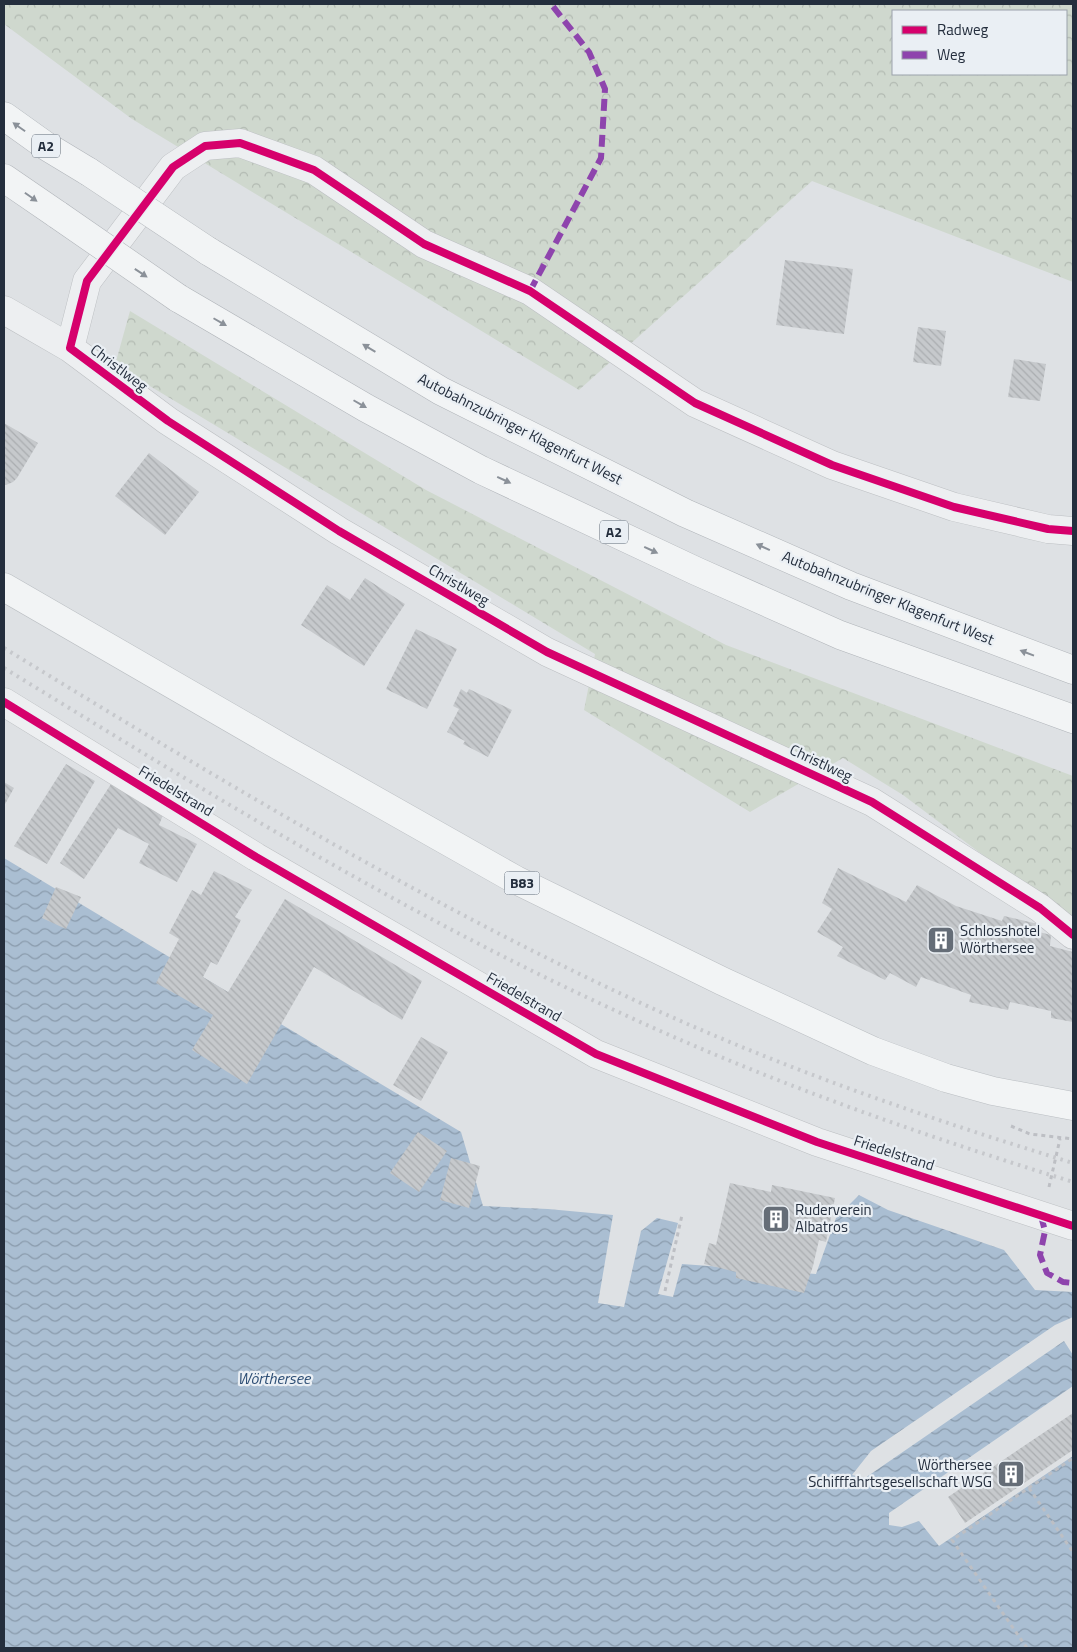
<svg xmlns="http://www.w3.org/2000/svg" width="1077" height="1652" viewBox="0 0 1077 1652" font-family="'Titillium Web',sans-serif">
<defs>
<pattern id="forest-crowns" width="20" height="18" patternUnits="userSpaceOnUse" patternTransform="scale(1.25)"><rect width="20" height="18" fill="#cfd8ce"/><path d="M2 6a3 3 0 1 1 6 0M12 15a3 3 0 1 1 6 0" fill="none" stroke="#b2bab2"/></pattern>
<pattern id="water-waves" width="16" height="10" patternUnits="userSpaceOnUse" patternTransform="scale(1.25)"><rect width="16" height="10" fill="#aabed2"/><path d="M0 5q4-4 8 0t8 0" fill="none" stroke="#8a9bac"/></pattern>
<pattern id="building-back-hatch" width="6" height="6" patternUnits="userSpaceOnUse" patternTransform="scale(1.25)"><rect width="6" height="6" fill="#c6c9cc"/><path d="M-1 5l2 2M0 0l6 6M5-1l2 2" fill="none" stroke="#aaadb0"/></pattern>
</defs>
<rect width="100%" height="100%" fill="#dee1e4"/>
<path fill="url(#forest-crowns)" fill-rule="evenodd" d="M4,4H1073V282L812,181L579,390L132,119L4,24ZM893,11H1066V74H893Z
M130,311L426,490L726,645L1073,776V923L903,795L843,758L750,812L584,710L595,654L115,365Z"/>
<path fill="url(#water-waves)" d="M4,858L461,1132L483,1206L548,1209L613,1215L598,1303L624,1307L641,1231L657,1218L678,1223L658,1294L673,1297L682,1264L816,1274L836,1218L859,1195L888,1210L1004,1250L1035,1290L1073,1292V1317L1055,1325L871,1451L852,1475L865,1478L1064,1341L1073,1355V1386L889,1513V1525L902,1527L919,1521L939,1546L1073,1456V1648H4Z"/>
<path fill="url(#building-back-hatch)" d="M785,260L853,269L844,334L776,325Z
M918,327L946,331L941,366L913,362Z
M1014,359L1046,364L1040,401L1008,397Z
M4,423L38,443L17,478L13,482L6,485L4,484Z
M149,453L199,492L165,535L115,496Z
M365,578L405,604L364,666L301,625L327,585L350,600Z
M416,629L457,649L427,709L386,689Z
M461,689L467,693L469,689L512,710L488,757L463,744L465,741L447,732L459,709L453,706Z
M66,764L95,781L47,864L14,846Z
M4,782L14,788L4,806Z
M111,784L163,815L159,825L197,844L177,882L139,863L149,844L118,828L84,879L60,863Z
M838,868L906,902L917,885L956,906L1002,921L1004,916L1042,925L1039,932L1051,935L1050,946L1073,952V1022L1051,1018V1011L1010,1002L1008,1010L969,1002L971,995L921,977L916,987L890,973L885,980L837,956L843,947L817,932L832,909L822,903Z
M214,871L252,890L235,917L241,920L217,965L211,962L203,977L228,992L285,899L422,981L402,1020L314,967L247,1084L192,1050L213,1015L156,983L179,939L169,933L192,890L201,895Z
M56,887L81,897L66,929L42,918Z
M421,1037L448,1052L421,1101L393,1085Z
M418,1132L447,1151L419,1192L390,1173Z
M451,1158L480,1166L469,1208L440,1200Z
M730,1183L771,1192L772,1185L835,1198L826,1242L819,1240L813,1266L804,1293L736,1278V1272L704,1264L709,1243L716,1245Z
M1073,1413V1450L965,1523L948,1497Z"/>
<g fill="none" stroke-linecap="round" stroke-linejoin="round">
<g stroke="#bcbfc2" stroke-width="29">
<path id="minor" d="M4,310L70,348
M1073,531L1048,529L954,507L832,465L695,403L530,291L424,244L314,170L240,143L205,146L173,167L87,281L70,348L168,421L339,531L547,652L872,802L1040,908L1073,935
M4,702L256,857L596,1054L817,1142L1073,1226"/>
</g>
<g stroke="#babec2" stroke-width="29">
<path id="major" d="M4,587L286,750L516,880L722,981L873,1051L946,1078L993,1091L1073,1106"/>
</g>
<g stroke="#b0b4b9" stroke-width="29">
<path id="highway" d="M4,116L46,146L89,172
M4,178L58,215
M208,251L441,391L685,513L851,586L1073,670
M178,298L366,408L481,470L696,571L840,635L1073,719"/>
</g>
<path stroke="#bdbfc4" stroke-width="3" stroke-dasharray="4 4" stroke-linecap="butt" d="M1011,1126L1030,1134L1073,1139
M1049,1187L1060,1139
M665,1291L682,1215
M1029,1488L1073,1552
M1027,1648L952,1540L1073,1458"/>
<use href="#minor" stroke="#edeff1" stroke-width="28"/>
<use href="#major" stroke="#f2f4f5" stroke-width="28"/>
<use href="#highway" stroke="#f2f4f5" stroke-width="28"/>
<path stroke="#c6c8cc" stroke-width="4" stroke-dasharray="2.5 5" stroke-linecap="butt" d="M4,648C208,773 413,897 630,998C773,1065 923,1117 1073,1163
M4,668C206,792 409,917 625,1015C770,1082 921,1135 1073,1182"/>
<g stroke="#b0b4b9" stroke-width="29" stroke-linecap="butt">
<path id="highway-bridge" d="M89,172L208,251
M58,215L178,298"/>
</g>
<use href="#highway-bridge" stroke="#f2f4f5" stroke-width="28"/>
<path stroke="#8e44ad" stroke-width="6" stroke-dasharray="12 6" stroke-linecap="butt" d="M530,291L601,158L605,89L589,52L551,4
M1041,1216L1045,1231L1040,1255L1047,1273L1063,1282L1073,1283"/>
<g stroke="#eaeff4" stroke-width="11">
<path id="cycleway" d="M1073,531L1048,529L954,507L832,465L695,403L530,291L424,244L314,170L240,143L205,146L173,167L87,281L70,348L168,421L339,531L547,652L872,802L1040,908L1073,935
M4,702L256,857L596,1054L817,1142L1073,1226"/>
</g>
<use href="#cycleway" stroke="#d6006c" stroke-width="8"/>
</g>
<defs><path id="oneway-solid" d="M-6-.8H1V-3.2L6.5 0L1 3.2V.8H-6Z" transform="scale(1.25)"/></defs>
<g fill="#8b9199">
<use href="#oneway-solid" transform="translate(19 127) rotate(-145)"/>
<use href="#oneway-solid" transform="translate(31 197) rotate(35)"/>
<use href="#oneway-solid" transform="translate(141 273) rotate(34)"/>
<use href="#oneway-solid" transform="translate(220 322) rotate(30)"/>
<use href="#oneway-solid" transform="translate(369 348) rotate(-149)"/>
<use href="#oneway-solid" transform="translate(360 404) rotate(30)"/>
<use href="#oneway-solid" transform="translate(504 480) rotate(25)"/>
<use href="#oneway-solid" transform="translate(763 547) rotate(-156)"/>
<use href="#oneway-solid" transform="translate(651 550) rotate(25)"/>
<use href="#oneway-solid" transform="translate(1027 653) rotate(-159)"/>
</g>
<defs>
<g id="building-square" transform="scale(1.4375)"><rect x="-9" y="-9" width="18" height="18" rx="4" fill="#656d77" stroke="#eaeff4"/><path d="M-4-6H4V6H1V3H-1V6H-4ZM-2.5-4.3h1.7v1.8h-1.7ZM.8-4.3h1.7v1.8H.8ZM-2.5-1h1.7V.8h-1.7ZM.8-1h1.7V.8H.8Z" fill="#fff"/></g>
</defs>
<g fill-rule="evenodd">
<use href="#building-square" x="941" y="940"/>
<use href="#building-square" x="776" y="1219"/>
<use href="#building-square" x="1011" y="1474"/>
</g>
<g text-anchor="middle" stroke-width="4.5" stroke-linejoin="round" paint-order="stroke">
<g fill="#eaeff4" stroke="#5f6874" stroke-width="1">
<rect x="32" y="134.5" width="28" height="23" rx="4"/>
<rect x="600" y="520.5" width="28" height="23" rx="4"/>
<rect x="504.5" y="871.5" width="35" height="23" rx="4"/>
</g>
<g font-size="14" font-weight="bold" fill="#242e3d">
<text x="46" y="151">A2</text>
<text x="614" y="537">A2</text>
<text x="522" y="888">B83</text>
</g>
<g font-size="15" fill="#242e3d" stroke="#eaeff4">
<text transform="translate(119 368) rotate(37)" y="5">Christlweg</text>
<text transform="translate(520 429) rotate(27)" y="5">Autobahnzubringer Klagenfurt West</text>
<text transform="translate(459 585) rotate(30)" y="5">Christlweg</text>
<text transform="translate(888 598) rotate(22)" y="5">Autobahnzubringer Klagenfurt West</text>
<text transform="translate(821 763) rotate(25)" y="5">Christlweg</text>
<text transform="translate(176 791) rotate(31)" y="5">Friedelstrand</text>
<text transform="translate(524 997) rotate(30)" y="5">Friedelstrand</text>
<text transform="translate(894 1153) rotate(18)" y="5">Friedelstrand</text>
</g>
<g font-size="15" fill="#242e3d" stroke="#eaeff4" text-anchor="start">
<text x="960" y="936">Schlosshotel<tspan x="960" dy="17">Wörthersee</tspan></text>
<text x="795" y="1215">Ruderverein<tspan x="795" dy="17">Albatros</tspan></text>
<text x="992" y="1470" text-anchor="end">Wörthersee<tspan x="992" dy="17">Schifffahrtsgesellschaft WSG</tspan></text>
</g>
<g font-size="16" font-style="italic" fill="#2c4d74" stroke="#eaeff4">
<text x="274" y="1384">Wörthersee</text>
</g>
</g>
<rect width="1077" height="1652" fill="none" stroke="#242e3d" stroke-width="10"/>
<rect x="892" y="10" width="175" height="65" fill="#eaeff4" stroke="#9ba2ab"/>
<rect x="902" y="26" width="25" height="8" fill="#d6006c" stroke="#9ba2ab"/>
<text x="937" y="35" font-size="15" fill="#242e3d">Radweg</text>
<rect x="902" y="51" width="25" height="8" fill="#8e44ad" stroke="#9ba2ab"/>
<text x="937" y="60" font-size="15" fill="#242e3d">Weg</text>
</svg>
